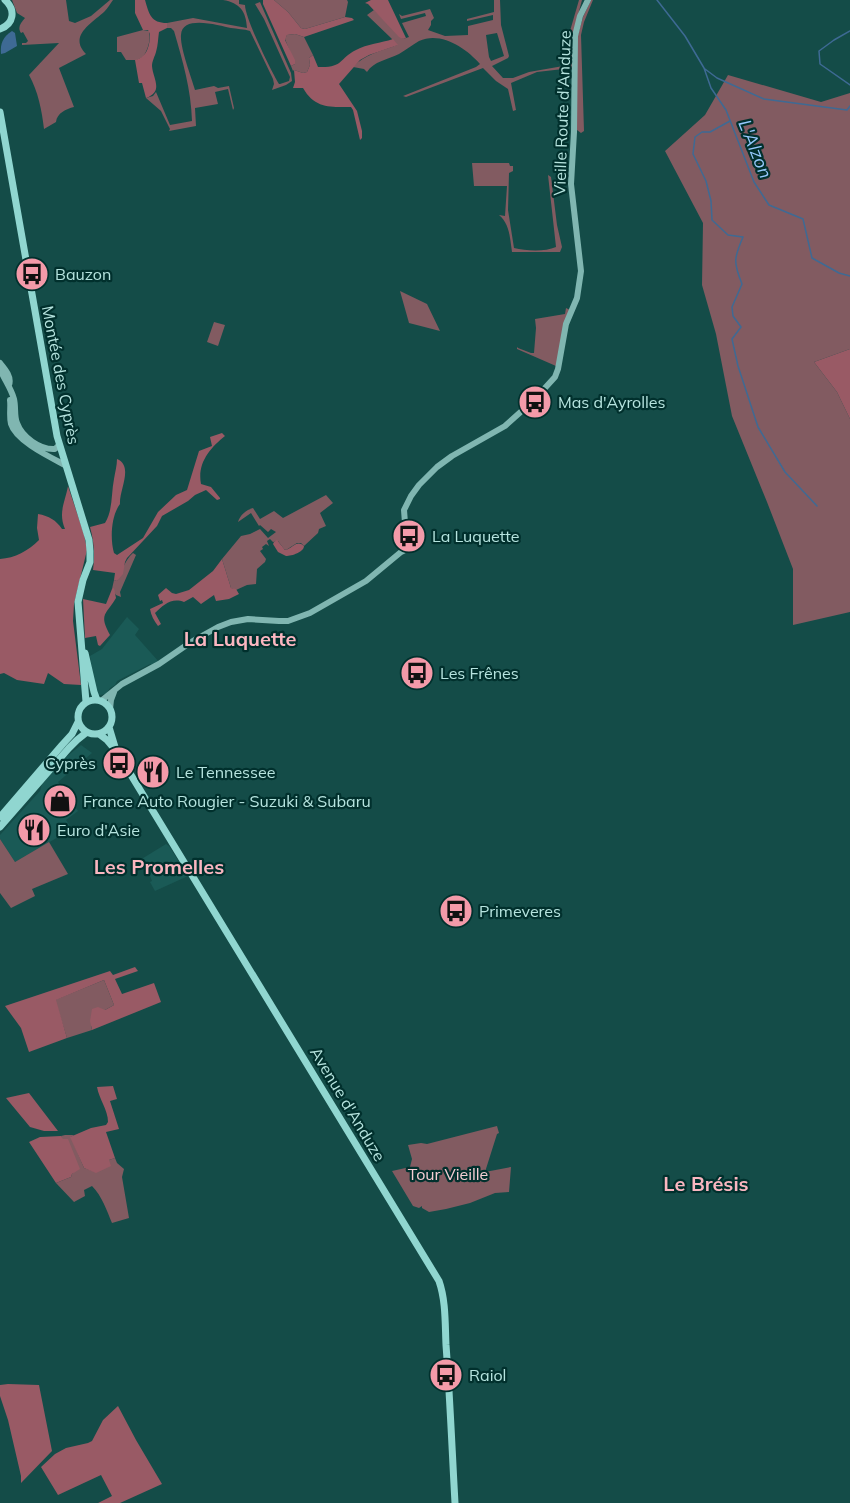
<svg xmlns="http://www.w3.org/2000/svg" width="850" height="1503" viewBox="0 0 850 1503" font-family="Mulish,sans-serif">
<rect width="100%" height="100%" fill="#144c48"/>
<path fill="#1a5a56" d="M127,617L139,629L135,635L159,662L153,666L150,664L117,681L115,685L110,688L106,694L100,695L97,694L94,683L90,656L102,649Z
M81,745L92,753L58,782L78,811L66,820L72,829L15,862L0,839V835L40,791L42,784L65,758Z
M166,844L169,846L188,876L155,891L150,882L152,881L147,868L144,869L140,860Z"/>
<path fill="#825b61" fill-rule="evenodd" d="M12,0H66L69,21L75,23L91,16L110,0H113C110,4 108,8 104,12C92,23 68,36 86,54L59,68L74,107C66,109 57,113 56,122L44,129C42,111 38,91 29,75L59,43L22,45V43H26L28,41L23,32L21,33C17,27 21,23 25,18L17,13Z
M223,0H239V4L245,5C245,18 271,71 279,84H280L289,81L290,77L264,19L255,4L260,2L291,73L292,81L286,85L272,90L274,84L273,79L250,31C244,29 237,29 231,28C220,26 182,14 181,35C180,48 191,76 195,90L214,86L218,88L229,86L234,108L233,110L228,89L215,92L218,104L195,108L196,126L169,131L170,129L161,111L146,98L153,96L156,92L170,125L192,121C191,89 183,62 174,31L171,28H167V23L193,18L247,28C246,11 240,3 223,0Z
M274,0H347L348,2L345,17L305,29L301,28L288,12Z
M494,0H500L501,25L509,56L508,58L492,66L503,78H513L529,72L569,65L570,31L579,0H582L578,15L572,68L537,72L511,83L516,110L513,111L508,89L496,81L483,68L406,97L403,96L476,67L480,64C466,48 441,31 419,41C412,45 406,50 399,54C387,60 374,61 367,72L364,69L353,67C365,54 381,51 397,45L391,38L367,15L374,10L403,39L409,37L402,23L426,16L425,13L401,19L399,14L402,16L430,9L434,18L431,21V25L428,30L445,36L468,35V26L493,20V15L467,21V19L494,12ZM497,33L504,56L491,61L489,57L486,35Z
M591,0H593L584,22L581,35L584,131L581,133L577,130V38L583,17Z
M143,30L149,31C151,40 148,49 143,57L137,60H126L121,52H117V37Z
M295,34L304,37L313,55L309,58L310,65L307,72L303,73L294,70L293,71L291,66L295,64L285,39L287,35Z
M728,75L821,102L850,93V349L814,362L837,392L850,419V612L793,625V569L767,502L732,416L716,334L702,285L703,223L665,151L705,115Z
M472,163H509L510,166H513V171L509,173L508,210L514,248C526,251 545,252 556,247L548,175L551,177L557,225L562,247L560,252H512C510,239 510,224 499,215L505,216L507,186H474Z
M400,291L427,304L440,331L409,323Z
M566,308L570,310L556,366L517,349V347L518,348L531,353H534L536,328L535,319L565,314Z
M214,322L225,325L218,346L207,342Z
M326,495L333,503L320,513L326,526L319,529L318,533L304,546L301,543H297L286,550L284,549L278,541L273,542L270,539L267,541L269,546L266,544L262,547L263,549L260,551L266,559L265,562L257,569L256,584L247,585L236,590L231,588L222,559L241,536L250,534L260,529L268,538L276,532L271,529L268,532L260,525L259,526L251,513L238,522C240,515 246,510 253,508L260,519L274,511L283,518Z
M133,553L136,555L120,592L121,597L116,595L112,589L114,580L117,581C123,570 124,561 133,553Z
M0,839L15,862L49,842L68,874L32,889L35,896L11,908L0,893Z
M104,980L114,1005L105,1010L91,1026L92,1030L67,1038L55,1000Z
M497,1126L499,1133L497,1134L485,1172L511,1167L509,1192L495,1193L470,1203L446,1209L429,1212L422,1208V1206L419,1208L413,1206L392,1171L410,1167L412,1159L408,1145L421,1143L427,1144Z
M65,1135H74L71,1137L84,1168L96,1172L109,1160L115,1158L117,1163L124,1169L122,1177L129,1218L112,1223C107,1211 102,1196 92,1186L84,1190L85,1196L74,1202L56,1183L71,1177L72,1174L75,1171L61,1136Z"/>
<path fill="#995a65" d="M135,0H145C149,14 151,23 167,23V28L159,32C158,39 158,45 156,52C155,56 152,61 152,66C153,79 164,91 146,98L142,83H139L135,60C147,58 150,45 150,34L148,30H143L135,13Z
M263,0H274L288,12L301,28L305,29L345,17L352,18L354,20L304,37L295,34L287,35L285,40L295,60V64L291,66L263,4Z
M371,0H388L406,38L403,39L399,37L368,4L365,3Z
M393,39L398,45L369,55L360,60L339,84L357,111L362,131V138L360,140L353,110L351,107C331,107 315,109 303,88H293L295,82L294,70L303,73L307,72L310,65L309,58L313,55L318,67C344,68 338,59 356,50C367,44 381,43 393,39Z
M850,349V419L837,392L814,362Z
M222,433L225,436C210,448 197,463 201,484L211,487L220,498V499L217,500L206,490L195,495L188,501L162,516L157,526L127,558L125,562L123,574L117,581L114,580L115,573L93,570C95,555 94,541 90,527L105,523C113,510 111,494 114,479C115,472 117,466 117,459C134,466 119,490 120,504C111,516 110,539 114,553L117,555L143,538L158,512L176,495L187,490L199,451L212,446L210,437Z
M68,486L84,534L87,550L74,604L73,621L81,685L64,684L48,673L44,684L17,680L4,673L0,674V559C15,558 28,551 39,540L37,528L38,514C49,516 56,520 62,529H65C58,512 65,503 68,486Z
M277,540L285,550C293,548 297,539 304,546C304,552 292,556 286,556L278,552L273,544L274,542Z
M222,559L231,588L236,589L239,594L229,599L216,601L214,595L201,604L193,597L184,602C172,597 163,605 155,613L161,624L158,626C154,621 151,615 150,609L163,603L162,600L160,601L158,595L166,588L172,593L176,594L189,590L213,571Z
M114,588L116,598C105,616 99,614 110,635L100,646L98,645L96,636L85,638L83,599L106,604L112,589Z
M135,967L138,971L115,979L122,994L154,983L161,1002L92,1030L90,1021L92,1009L98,1007L105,1010L114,1005L104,980L56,1000L67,1038L29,1052L21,1028L5,1006L110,971L113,975Z
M113,1086L117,1099L110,1101L119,1129L106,1132L115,1158L109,1160L111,1166L96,1173L84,1168L70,1137L91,1128L106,1125L108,1122C108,1110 99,1099 97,1087Z
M29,1093L58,1131H44L30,1127L6,1098Z
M61,1136L63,1139H68L80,1169L72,1174L71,1177L56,1183L29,1142L40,1137Z
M8,1384L39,1385L52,1451L21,1483V1476L8,1420L0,1396V1385Z
M118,1406L136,1440L162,1484L120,1503H98L112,1496L101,1475L58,1495L41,1467L55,1454L66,1448L88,1443L92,1441L103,1420Z"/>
<path fill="#3e6a94" d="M12,31L15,33L17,46L5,53L1,54C0,43 3,37 12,31Z"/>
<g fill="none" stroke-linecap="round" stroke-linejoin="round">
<path stroke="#3e6a94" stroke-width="1.5" d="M657,0L685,36L704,68L711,88L726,110L754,182L769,205L803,219L812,258L839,273L850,276
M850,31L834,40L819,51L820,64L850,85
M705,69L717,78L764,99L847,110L850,106
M730,121L710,132H702L695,137L693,154L706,181L711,201L712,220L728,235L743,237C734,258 733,262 742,284L732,307L733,316L741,327L732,339L738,366L758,427L785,472L817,506"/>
<path stroke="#80b6b1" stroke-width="6" d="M0,363C5,369 12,377 9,385
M0,369C4,379 11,388 14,399C16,407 14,416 17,423C22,437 40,450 55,449L59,445
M10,400C11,407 9,416 11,424C16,441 50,457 65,465
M101,701L122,684L159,664L191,642L218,627L231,622L248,619L279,621H288L310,613L366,581L401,552L407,549L404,510L411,496L419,485L437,467L452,456L505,426L534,400L555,377L558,369L566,324L577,298L581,271L571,184L574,132L575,36L580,16L588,0
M110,709L111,700L114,692"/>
<path stroke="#90d6d0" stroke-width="7" d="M0,29C14,24 16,10 5,0
M0,112L57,436L89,540L90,551V562L83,580L78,602L86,702
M85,653L94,692L97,700
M78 717a17 17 0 1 1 34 0a17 17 0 1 1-34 0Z
M109,727L115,747
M99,734L107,740L117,752L439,1281C446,1301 445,1324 446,1345C450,1398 452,1450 455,1503
M0,817L62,745L72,734L78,722
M0,827L69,748L77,740L87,732"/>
</g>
<defs>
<g id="bus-disc" transform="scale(1.725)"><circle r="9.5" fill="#f39aa9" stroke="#01302d"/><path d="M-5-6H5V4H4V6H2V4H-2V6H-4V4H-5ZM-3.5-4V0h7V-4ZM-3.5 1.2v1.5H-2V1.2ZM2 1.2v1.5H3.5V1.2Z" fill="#111"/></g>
<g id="restaurant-disc" transform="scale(1.725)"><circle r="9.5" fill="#f39aa9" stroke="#01302d"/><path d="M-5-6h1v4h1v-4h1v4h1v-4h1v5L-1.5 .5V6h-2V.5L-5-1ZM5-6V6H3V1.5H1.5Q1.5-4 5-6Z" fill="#111"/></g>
<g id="shop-disc" transform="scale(1.725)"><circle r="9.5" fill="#f39aa9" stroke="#01302d"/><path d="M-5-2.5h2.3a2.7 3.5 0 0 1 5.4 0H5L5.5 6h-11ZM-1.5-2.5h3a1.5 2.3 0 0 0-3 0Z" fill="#111"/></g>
</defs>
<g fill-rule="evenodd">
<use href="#bus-disc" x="32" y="274"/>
<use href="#bus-disc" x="535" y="402"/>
<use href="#bus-disc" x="409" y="536"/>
<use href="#bus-disc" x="417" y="673"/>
<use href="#bus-disc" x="119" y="763"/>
<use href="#restaurant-disc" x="153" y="772"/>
<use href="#shop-disc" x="60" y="801"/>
<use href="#restaurant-disc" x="34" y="830"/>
<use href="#bus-disc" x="456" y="911"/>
<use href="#bus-disc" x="446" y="1375"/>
</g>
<g text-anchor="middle" stroke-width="4.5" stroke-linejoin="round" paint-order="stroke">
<g font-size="16" fill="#b6e4df" stroke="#01302d">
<text transform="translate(562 113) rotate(-88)" y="6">Vieille Route d'Anduze</text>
<text transform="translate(61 375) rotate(79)" y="6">Montée des Cyprès</text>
<text transform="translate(348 1104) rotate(59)" y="6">Avenue d'Anduze</text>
</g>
<g font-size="16" fill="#b6e4df" stroke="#01302d" text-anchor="start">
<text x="55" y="280">Bauzon</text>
<text x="558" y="408">Mas d'Ayrolles</text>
<text x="432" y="542">La Luquette</text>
<text x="440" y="679">Les Frênes</text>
<text x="96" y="769" text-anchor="end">Cyprès</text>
<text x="176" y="778">Le Tennessee</text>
<text x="83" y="807">France Auto Rougier - Suzuki &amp; Subaru</text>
<text x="57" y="836">Euro d'Asie</text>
<text x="479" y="917">Primeveres</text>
<text x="469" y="1381">Raiol</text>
</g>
<g font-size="16" fill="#f6ced4" stroke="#01302d">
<text x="448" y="1180">Tour Vieille</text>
</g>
<g font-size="18" font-style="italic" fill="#96c9fd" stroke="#01302d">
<text transform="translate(755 149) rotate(68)" y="6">L'Alzon</text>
</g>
<g font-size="20" font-weight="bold" fill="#fab6c0" stroke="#01302d">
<text x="240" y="646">La Luquette</text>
<text x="159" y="874">Les Promelles</text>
<text x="706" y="1191">Le Brésis</text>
</g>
</g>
</svg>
